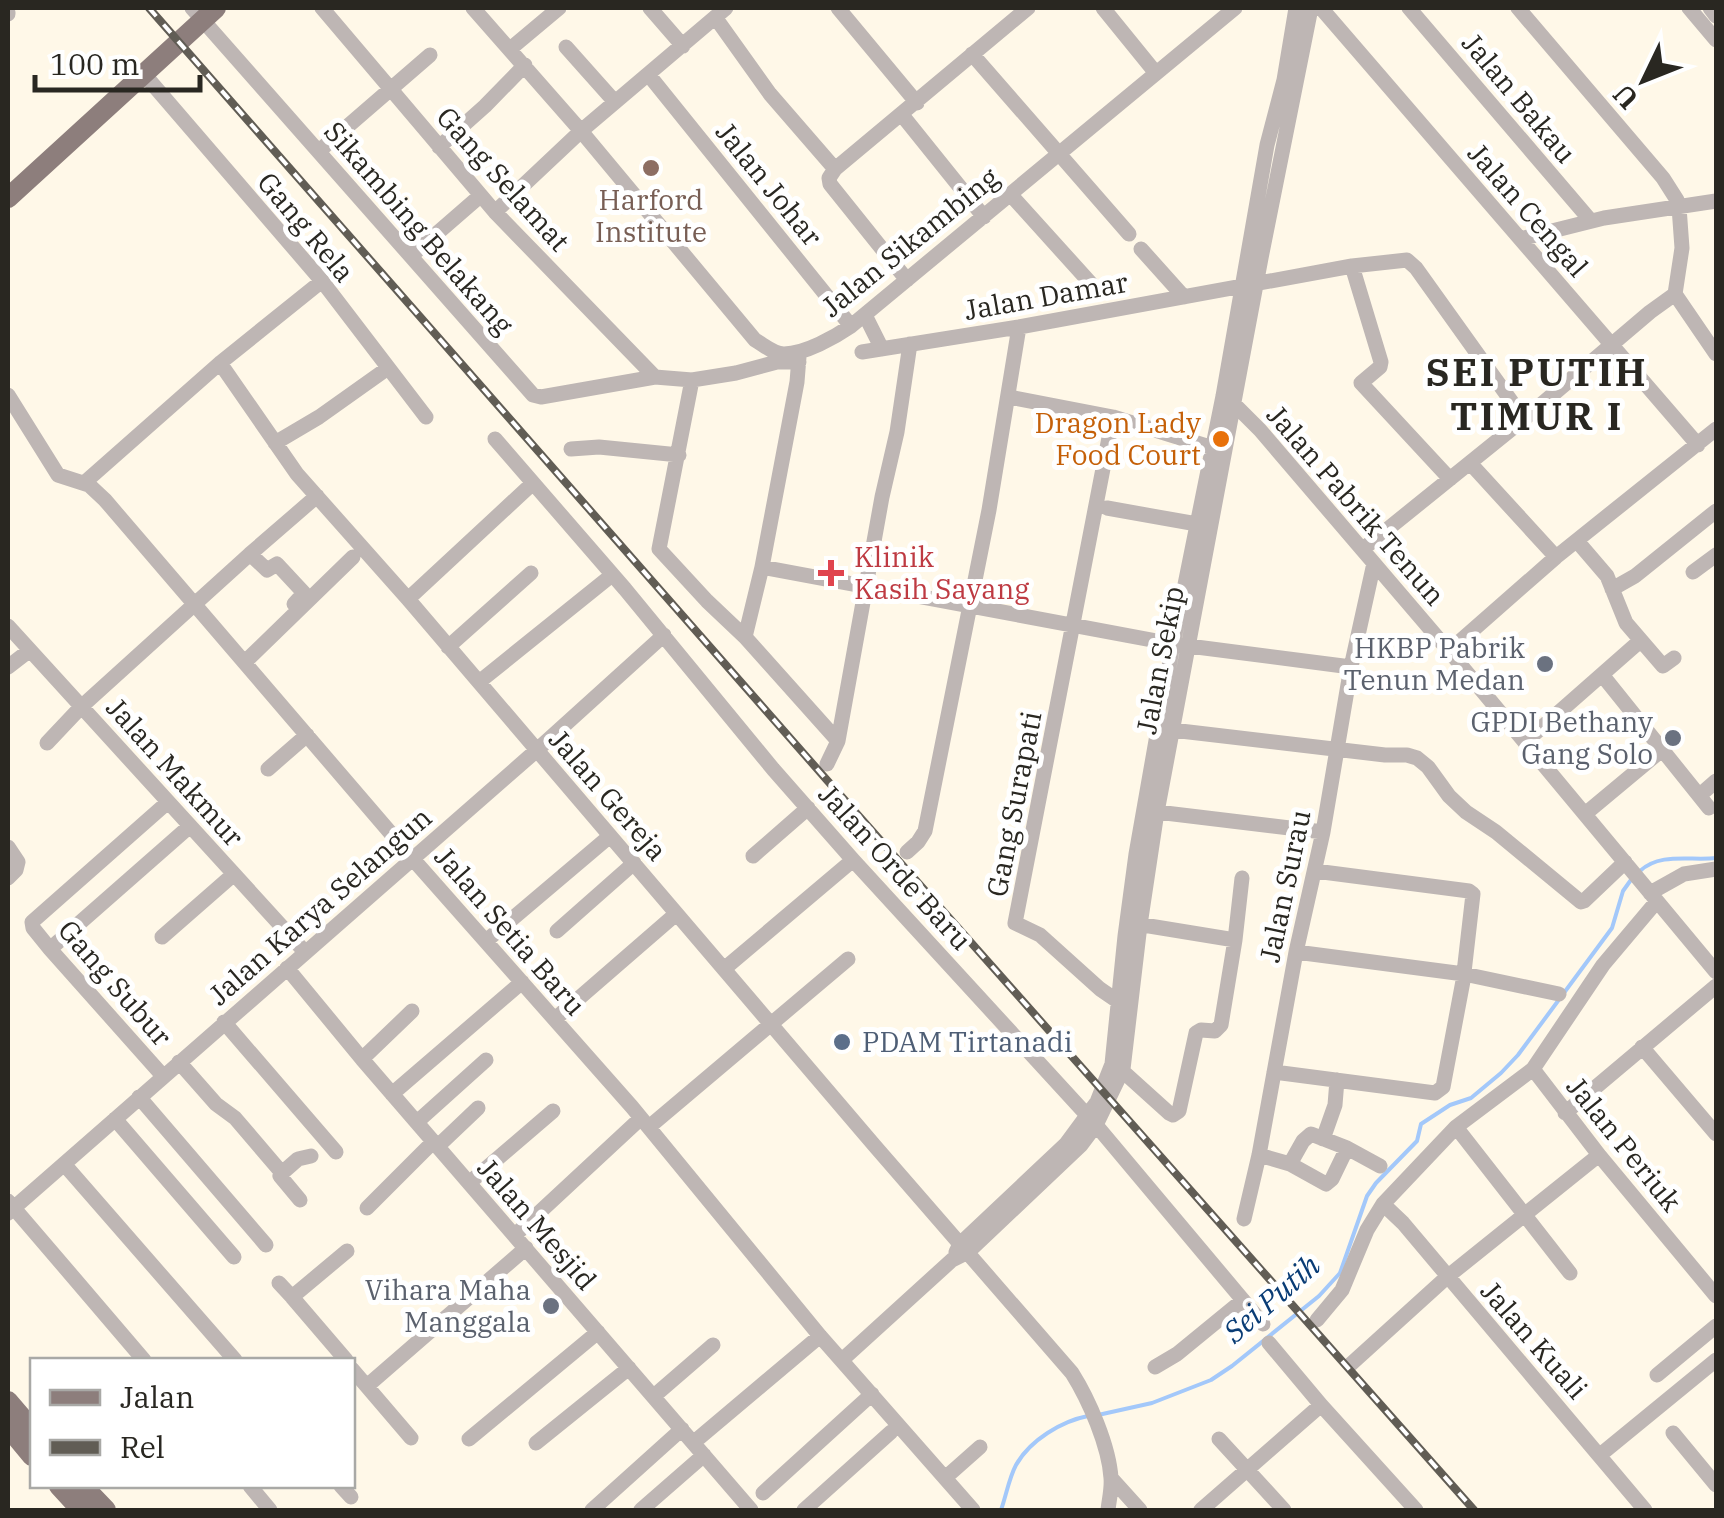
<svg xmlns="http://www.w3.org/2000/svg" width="1724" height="1518" viewBox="0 0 1724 1518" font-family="'IBM Plex Serif',serif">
<rect width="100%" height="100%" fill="#fff8e8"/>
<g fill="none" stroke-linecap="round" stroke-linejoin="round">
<path stroke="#a3c8fa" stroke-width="4" d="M1640,871C1660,852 1691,861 1716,858
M1098,1415L1152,1403L1211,1380L1232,1366L1319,1296L1340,1273L1367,1196L1376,1183L1417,1141L1421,1124L1450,1105L1471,1098L1501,1073L1518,1055L1612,928L1623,891L1633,877
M1001,1510C1006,1496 1009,1478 1016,1465C1030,1440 1062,1421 1088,1416"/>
<path stroke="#beb6b4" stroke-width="15" d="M192,8L533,395L541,397L655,377L692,380L736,373L777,362H799
M322,8L495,212L655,377
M473,8L581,131L755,340C764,345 774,354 784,354C805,354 835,337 851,326L1235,8
M650,8L683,46
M838,8L917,103
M1103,8L1155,72
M1321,8L1698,445
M1409,8L1591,221
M1518,8L1663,178L1677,200L1679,207L1682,248L1675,294L1716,354
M1689,8L1716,40
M1710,8L1716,16
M8,12V14
M715,17L770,94L835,169L829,178L830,184L907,280
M566,47L615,102
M510,49L559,8
M972,54L1129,234
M143,73L322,281L426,417
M648,74L851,326
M902,115L984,217
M439,147L485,106L525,65
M319,151L430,55
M835,169L1028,8
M1010,194L1094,287
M495,212L581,131L726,8
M1520,239L1604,218L1716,201
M1141,249L1184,297
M411,256L480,196
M1352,266L1381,362L1380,367L1361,383L1450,479
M865,315L882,349
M862,352L1019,327L1352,266L1407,260L1416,268L1524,419
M220,363L297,474L408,599L874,1145L1072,1373C1089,1400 1109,1446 1111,1478C1112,1489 1109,1500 1108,1510
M692,380L659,549L707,601L745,637L838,741L882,497L897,432L910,344
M8,395L58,475L89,485L105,500L412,858L632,1107L820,1336L973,1510
M1009,397L1113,417L1213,448
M1230,400L1260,430L1449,651L1716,972
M1113,417L1015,923L1040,935L1100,989L1119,1002
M495,439L625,589L773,769L853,860L1096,1125L1263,1324
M275,443L319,417L388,368
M571,449L599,447L679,455
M1470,463L1556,557
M84,483L220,363L322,281
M1107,508L1197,524
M1577,541L1607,576L1626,623L1663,666L1674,658
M1363,549L1524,419L1650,312L1675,294
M250,554L267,570L277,564L304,593L294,604
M762,567L1173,644L1351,667
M1693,572L1716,555
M1612,589L1635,576L1716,511
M408,599L533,483
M8,626L305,952
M745,637L762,567L797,382L799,357
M448,647L531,573
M1449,651L1556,557L1716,429
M245,662L353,557
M8,667L30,650
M1603,676L1709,808
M479,682L612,575
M1172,730L1385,755H1407L1417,758L1428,767L1449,796L1466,812L1496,832L1581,902L1584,901L1625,862
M1525,742L1640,641
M47,743L81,707L250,554L317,496
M827,764L838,741
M268,769L307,735
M1700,795L1716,781
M1157,812L1323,832
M1585,814L1663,749
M8,847L18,862L16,870L8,878
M907,852L918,842L925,831L989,510L1019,327
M753,856L808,808
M1650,893L1684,874L1716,869
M1131,923L1235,940L1242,878
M557,931L634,863
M162,937L234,874
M486,941L610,836
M50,949L190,826
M1296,952L1464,974L1559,994
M287,968L362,1059L751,1510
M724,969L853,860
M555,1019L676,914
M224,1022L336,1152
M1642,1047L1716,1134
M362,1059L412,1011
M179,1062L216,1104L235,1118L282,1173L280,1176L300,1200
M1118,1067L1169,1113L1173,1115L1179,1111L1196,1033L1201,1030L1215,1031L1221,1025L1235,940
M1533,1069L1599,1155L1716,1296
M1274,1072L1435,1093L1443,1087L1463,981L1473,894L1469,891L1315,871
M163,1076L50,949L33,928L32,922L168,802
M392,1094L522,982
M139,1097L266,1245
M1565,1113L1716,986
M115,1119L234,1257
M417,1122L486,1060
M649,1127L848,959
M1456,1127L1570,1273
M1323,1139L1335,1105L1337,1080
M438,1146L478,1108
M1259,1155L1290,1164L1326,1184L1332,1179L1347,1148
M64,1164L235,1360
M1290,1164L1303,1141L1311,1134L1347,1148L1380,1166
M282,1173L298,1159L311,1156
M469,1183L553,1111
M8,1201L144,1360
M1383,1204L1403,1223L1645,1510
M367,1208L433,1142
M8,1213L537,750L664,635
M1244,1219L1259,1155L1296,952L1323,832L1351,667L1374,563
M515,1235L641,1118
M956,1252L960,1244L1066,1144L1097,1102L1112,1064L1125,936L1136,854L1173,644L1223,396L1267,145L1284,80L1296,8
M279,1283L292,1297L347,1251
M292,1297L346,1360
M1317,1320L1342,1290L1367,1230L1383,1204L1456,1127L1533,1069L1603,965L1657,901
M1269,1343L1321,1405L1416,1510
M842,1360L952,1260L968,1252L1081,1145L1096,1125L1123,1069L1140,925L1157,812L1261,258L1311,8
M1351,1364L1447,1277L1599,1155
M1155,1367L1177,1354L1243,1300
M352,1369L411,1438
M1657,1375L1716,1326
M367,1386L526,1248
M654,1396L713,1345
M1673,1433L1716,1485
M469,1439L598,1332
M1219,1439L1284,1510
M536,1443L629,1368
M693,1443L820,1336
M1600,1455L1716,1360
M945,1478L980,1447
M1112,1479L1140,1510
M250,1486L270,1510
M341,1486L351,1497
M763,1493L872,1394
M592,1510L682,1429
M641,1510L704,1455
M804,1510L891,1432
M1201,1510L1321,1405"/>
<path stroke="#8d7e7c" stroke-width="20" d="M8,198L216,8
M8,1401L32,1429
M8,1427L32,1456
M59,1486L81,1510
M83,1486L106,1510"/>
<g stroke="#615d55" stroke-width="8">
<path id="rail" d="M149,8L826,779L1474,1510"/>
</g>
<use href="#rail" stroke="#fff" stroke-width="4" stroke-dasharray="11" stroke-linecap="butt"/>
</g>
<circle fill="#8d6e63" stroke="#fff" stroke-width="4" cx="651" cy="168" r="10"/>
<circle fill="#e8710a" stroke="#fff" stroke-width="4" cx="1221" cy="439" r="10"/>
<path fill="#e0444e" stroke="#fff" stroke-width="4" d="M826 558h10v10h10v10h-10v10h-10v-10h-10v-10h10z"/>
<g fill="#6b7280" stroke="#fff" stroke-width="4">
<circle cx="1545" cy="664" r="10"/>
<circle cx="1673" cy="738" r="10"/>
<circle cx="551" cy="1306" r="10"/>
</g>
<circle fill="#5c6f8a" stroke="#fff" stroke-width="4" cx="842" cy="1042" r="10"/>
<g text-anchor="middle" stroke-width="10" stroke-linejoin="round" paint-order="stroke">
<g font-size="28" fill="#292721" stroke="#fff">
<text transform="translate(1519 98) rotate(50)" y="10">Jalan Bakau</text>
<text transform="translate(503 179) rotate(48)" y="10">Gang Selamat</text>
<text transform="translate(769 184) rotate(51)" y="10">Jalan Johar</text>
<text transform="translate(1528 210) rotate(49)" y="10">Jalan Cengal</text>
<text transform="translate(306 227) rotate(50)" y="10">Gang Rela</text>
<text transform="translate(419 228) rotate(49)" y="10">Sikambing Belakang</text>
<text transform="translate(910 242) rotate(-39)" y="10">Jalan Sikambing</text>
<text transform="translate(1046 296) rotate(-10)" y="10">Jalan Damar</text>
<text transform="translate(1356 505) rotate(49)" y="10">Jalan Pabrik Tenun</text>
<text transform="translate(1160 660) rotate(-79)" y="10">Jalan Sekip</text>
<text transform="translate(175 772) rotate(48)" y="10">Jalan Makmur</text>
<text transform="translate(608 795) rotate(49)" y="10">Jalan Gereja</text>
<text transform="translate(1014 804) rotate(-79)" y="10">Gang Surapati</text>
<text transform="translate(895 867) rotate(48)" y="10">Jalan Orde Baru</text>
<text transform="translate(1285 886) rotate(-78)" y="10">Jalan Surau</text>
<text transform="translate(320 906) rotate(-41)" y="10">Jalan Karya Selangun</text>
<text transform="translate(510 931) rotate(49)" y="10">Jalan Setia Baru</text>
<text transform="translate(115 983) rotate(49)" y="10">Gang Subur</text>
<text transform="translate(1624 1144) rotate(51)" y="10">Jalan Periuk</text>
<text transform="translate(537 1224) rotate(49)" y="10">Jalan Mesjid</text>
<text transform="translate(1534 1340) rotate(49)" y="10">Jalan Kuali</text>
</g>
<g font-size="28" fill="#785e54" stroke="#fff">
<text x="651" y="210">Harford<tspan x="651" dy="32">Institute</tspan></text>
</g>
<g font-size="28" fill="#c56008" stroke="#fff" text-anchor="end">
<text x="1201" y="433">Dragon Lady<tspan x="1201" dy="32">Food Court</tspan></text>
</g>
<g font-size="28" fill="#be3a42" stroke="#fff" text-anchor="start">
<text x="854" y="567">Klinik<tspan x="854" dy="32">Kasih Sayang</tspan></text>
</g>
<g font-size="28" fill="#5b616d" stroke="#fff" text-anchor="end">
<text x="1525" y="658">HKBP Pabrik<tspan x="1525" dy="32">Tenun Medan</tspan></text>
<text x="1653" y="732">GPDI Bethany<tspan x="1653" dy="32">Gang Solo</tspan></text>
<text x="531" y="1300">Vihara Maha<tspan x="531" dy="32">Manggala</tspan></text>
</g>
<g font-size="28" fill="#4e5e75" stroke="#fff" text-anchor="start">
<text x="862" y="1052">PDAM Tirtanadi</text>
</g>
<g font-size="30" font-style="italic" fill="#093c75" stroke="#fff">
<text transform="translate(1272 1299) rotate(-41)" y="10">Sei Putih</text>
</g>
<g font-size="38" font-weight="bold" letter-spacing="2.5" fill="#292721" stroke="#fff">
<text x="1537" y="386">SEI PUTIH<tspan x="1537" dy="44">TIMUR I</tspan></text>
</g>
</g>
<rect width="1724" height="1518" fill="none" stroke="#292721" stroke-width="20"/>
<rect x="30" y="1358" width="325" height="130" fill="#ffffff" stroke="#a9a9a6" stroke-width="2.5"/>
<rect x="50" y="1390" width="50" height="15" fill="#8d7e7c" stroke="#a9a9a6" stroke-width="2.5"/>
<text x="120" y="1408" font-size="30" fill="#292721">Jalan</text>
<rect x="50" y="1440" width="50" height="15" fill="#615d55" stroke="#a9a9a6" stroke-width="2.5"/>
<text x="120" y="1458" font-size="30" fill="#292721">Rel</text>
<g transform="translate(1644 80) rotate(227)" stroke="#ffffff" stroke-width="8" paint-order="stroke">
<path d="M0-8L18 38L0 25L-18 38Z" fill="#292721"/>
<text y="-15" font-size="28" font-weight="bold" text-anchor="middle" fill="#292721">U</text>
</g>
<path d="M35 75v15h165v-15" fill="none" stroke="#292721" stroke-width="5"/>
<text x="50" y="75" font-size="30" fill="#292721" stroke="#ffffff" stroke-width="8" paint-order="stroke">100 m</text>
</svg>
